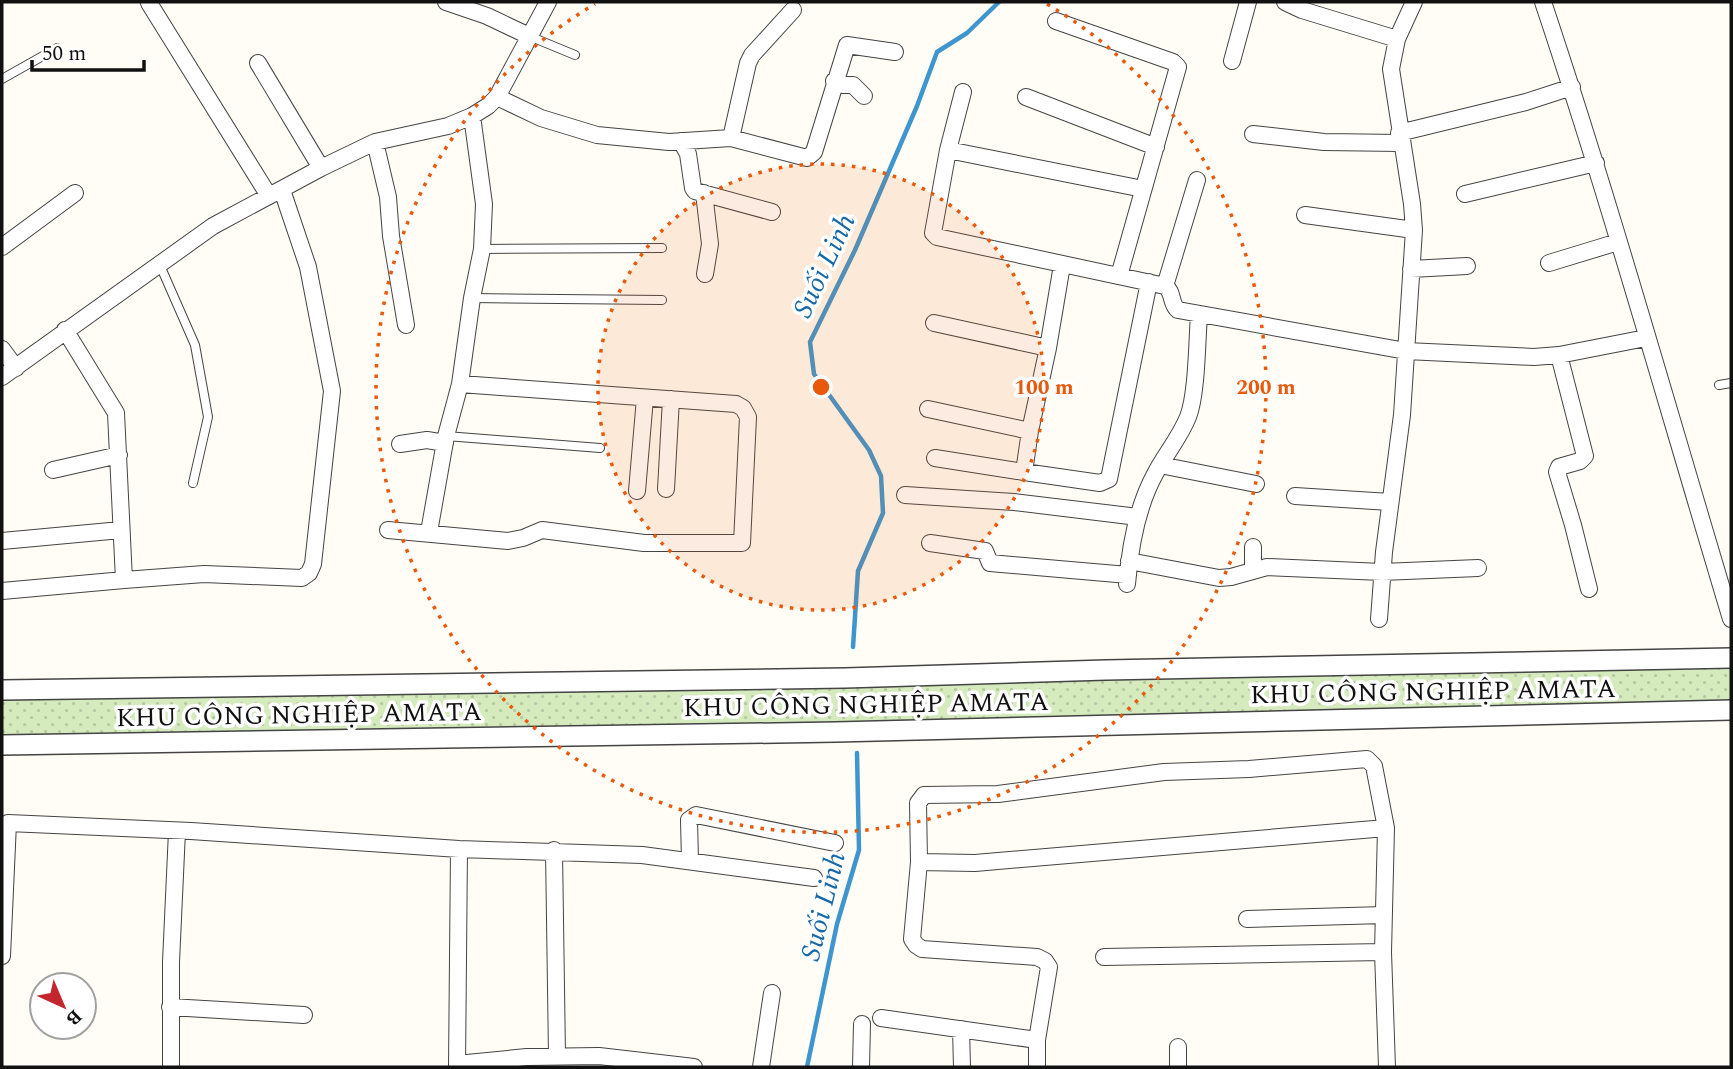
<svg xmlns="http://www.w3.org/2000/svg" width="1733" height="1069" viewBox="0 0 1733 1069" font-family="Spectral,serif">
<defs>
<pattern id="grass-dots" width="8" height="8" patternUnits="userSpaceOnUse" patternTransform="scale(1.75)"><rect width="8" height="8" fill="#d5ebbd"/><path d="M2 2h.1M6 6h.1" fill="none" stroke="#b6c8a1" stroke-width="1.8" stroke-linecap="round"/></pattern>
</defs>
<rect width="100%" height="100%" fill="#fffdf5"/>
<path fill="url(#grass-dots)" d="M1731,666V702L863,722L2,737V698Z"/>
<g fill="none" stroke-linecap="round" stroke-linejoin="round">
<path stroke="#3f96cf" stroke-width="4.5" d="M853,647L858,571L883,513L881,476L869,450L814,374L810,342L855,250L917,106L937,52L967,33L999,2
M807,1067L837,924L859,850L857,753"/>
<g stroke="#444" stroke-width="10">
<path id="service" d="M529,36L575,55
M2,79L57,48
M482,249L662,248
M159,263L195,345L208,417L193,483
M472,298L662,300
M1719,385L1731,383
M446,436L600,448"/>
</g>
<g stroke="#444" stroke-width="18">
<path id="minor" d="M446,2L487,16L529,36
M1285,2L1302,10L1397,39
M1543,2C1611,205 1669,413 1731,619
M149,3L269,196
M1056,21L1173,62L1178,67L1119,276
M1232,61L1248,2
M258,63L321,168
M834,81L843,85H853L864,96
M963,92L948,150L933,233L937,237L1165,286C1174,292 1170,304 1178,310L1406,351L1534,357L1559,355L1646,338
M497,97L541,118L597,135L669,142L731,138L807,158L814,152L847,45L895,52
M1026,97L1156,147
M1399,133L1526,102L1572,87
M1253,134L1324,142L1401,143
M731,138L748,63L752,55L793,10
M681,141L688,154L693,188L695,191L772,212
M375,142L388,197L391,236L406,325
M948,150L1143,189
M704,193L710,244L705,274
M1465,194L1596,163
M1305,215L1414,230
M2,247L75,193
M1549,263L1618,242
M1411,269L1467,266
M1165,286L1197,180
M934,323L1048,348
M65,330L116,413L124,580L204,574L302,578L309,573L313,564L332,391L308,267L282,190
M2,349L16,368
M1559,355L1585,456L1580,461L1559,467L1557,472L1573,525L1589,589
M2,377L213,226L321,168L375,142L448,126L472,116L488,106L497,97L548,2
M928,409L1030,431L1048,348L1062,265
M1030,431L1024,472L1100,483L1109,479L1149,282
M400,444L427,440L445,443
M935,458L1024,472
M1160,465L1256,484
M53,470L119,455
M666,489L671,399
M637,491L645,398
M905,495L1014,502L1138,517
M1295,496L1390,502
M388,530L508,541L523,538L542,530L644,543H742L748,417L743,408L736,404L460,384
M429,532L446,436L460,384L472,298L482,249L484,204L472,116
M2,541L121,530
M930,543L985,551L990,563L1128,575
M1253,547V570
M1129,561L1219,578L1231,577L1267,567L1382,572L1478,568
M1127,584C1130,546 1137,507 1155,474C1165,455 1180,437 1188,417C1197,394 1197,341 1199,314
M2,591L124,580
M1379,619L1384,552L1402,415L1414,230L1412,204L1391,69L1397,39L1414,2
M554,850L557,1056
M690,861L689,820L696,815L835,843
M919,862L975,863L1386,828
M1247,919L1384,915
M2,956L8,823L191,831L459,849L642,855L814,878
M1104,957L1383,952
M170,1007L304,1015
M881,1018L1037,1040
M961,1029L962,1067
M1178,1047V1067
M457,1064L527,1057L599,1056L694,1067
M171,1067V962L177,831
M457,1067L459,849
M761,1067L772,993
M861,1067L862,1024
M1037,1067V1040L1049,967L1045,961L1037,957L922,949L916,945L912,939L919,862L918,803L924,795L998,794L1164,772L1249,769L1367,759L1374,766L1386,828L1383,952L1387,1067"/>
</g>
<g stroke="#444" stroke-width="22">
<path id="tertiary" d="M2,690L845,678L1106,670L1731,658
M2,745L836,732L1731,710"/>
</g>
<use href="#service" stroke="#fff" stroke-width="8"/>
<use href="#minor" stroke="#fff" stroke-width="16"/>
<use href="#tertiary" stroke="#fff" stroke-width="19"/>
</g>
<circle cx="821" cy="387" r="223" fill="#e8590c" fill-opacity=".12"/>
<g fill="none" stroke="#e8590c" stroke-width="3.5" stroke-dasharray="3.5 7">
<circle cx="821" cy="387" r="223"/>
<path d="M1047 4A445 445 0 1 1 595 4"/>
</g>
<g text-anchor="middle" stroke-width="7" stroke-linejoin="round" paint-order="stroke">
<g font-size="26" fill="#111" stroke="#fff">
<text transform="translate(1433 691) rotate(-1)" y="9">KHU CÔNG NGHIỆP AMATA</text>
<text transform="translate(866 704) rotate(-1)" y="9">KHU CÔNG NGHIỆP AMATA</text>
<text transform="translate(299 714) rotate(-1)" y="9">KHU CÔNG NGHIỆP AMATA</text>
</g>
<g font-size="28" font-style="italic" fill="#1768a6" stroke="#fff">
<text transform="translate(823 265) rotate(-65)" y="10">Suối Linh</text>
<text transform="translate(822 906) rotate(-76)" y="10">Suối Linh</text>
</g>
</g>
<circle cx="821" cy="387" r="10" fill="#e8590c" stroke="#fff" stroke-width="3.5"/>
<g font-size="21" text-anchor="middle" font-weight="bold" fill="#e8590c" stroke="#fff" stroke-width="7" stroke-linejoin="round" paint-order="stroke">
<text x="1044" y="394">100 m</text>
<text x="1266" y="394">200 m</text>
</g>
<rect width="1733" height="1069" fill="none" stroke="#111111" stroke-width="7"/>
<g transform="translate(63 1006) rotate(136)"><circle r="33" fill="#ffffff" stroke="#a0a0a0" stroke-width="2"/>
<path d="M0-5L12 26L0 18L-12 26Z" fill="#c4262e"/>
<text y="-10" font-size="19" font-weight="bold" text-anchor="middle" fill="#111111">B</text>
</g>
<path d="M32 60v10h112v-10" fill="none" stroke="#111111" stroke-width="3.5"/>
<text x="42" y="60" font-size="21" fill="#111111" stroke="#ffffff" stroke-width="5" paint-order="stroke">50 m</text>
</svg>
